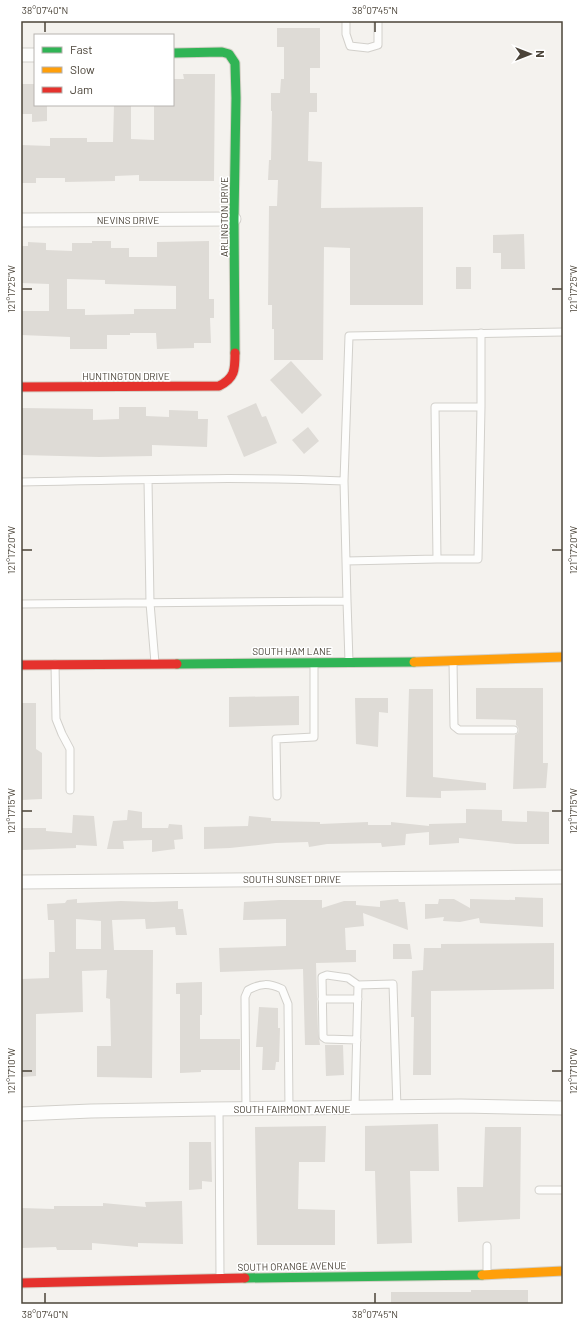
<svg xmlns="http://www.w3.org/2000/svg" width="584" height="1325" viewBox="0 0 584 1325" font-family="Barlow,sans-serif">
<rect width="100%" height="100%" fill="#f4f2ee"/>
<path fill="#dedbd6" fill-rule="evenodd" d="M277,28H320V68H310V93H317V112H309L308,161L322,162L321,208L423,207V305H350V248L324,247L323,360H274V329H272V305H268L269,206H277L278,180H268L269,160H271L272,111H271V93H280L281,79H284V47H277Z
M183,74H215L214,181H139V175L115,176V181L65,182V178H36V183H21V145L50,146V138H87V142H113L114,105H131V139L154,140V105H173V79H184Z
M21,84H35V105H47V121L32,122V114H21Z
M524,234L525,269H501V253H493V235Z
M92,241H111V248H129V257H157V242L209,241V299H214V318H210L211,343H194V348L157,349L156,333H130V335H107V349H70V337L21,335V311H49V284L21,283V246H28V242L46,243V250L72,251V243H92ZM67,279L105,280V284L176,286V309H134V314L85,315V309H67Z
M456,267H471V289H456Z
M291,361L322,395L302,414L270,380Z
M256,403L262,417L266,416L277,443L244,457L227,416Z
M119,407H146V416L169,417V410L198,411V419H208L207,447L152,445V456L99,457L21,455V408L93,409V420L119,419Z
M308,427L319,441L304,454L292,440Z
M476,688H543V763H548L546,788L513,789L515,735L518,733L519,730L518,727L516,725V720L476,719Z
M409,689H433V777L486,783V790L441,791V798L406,797Z
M299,696V725L229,727V697Z
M355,698H388V713L379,712L378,747L356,744Z
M21,703H36V749L42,753V799L21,800Z
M466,809L502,810V821L527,822V811L549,812V844H516L459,838V843L429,845V832L406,834L405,845L382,847L381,843L327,844L309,847L308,842L276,843L230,848L204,849V827L248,826L249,816L271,818V821L320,822V824L368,822V825H391V822L429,826V824L466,823Z
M128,810L142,812V828H168L169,824L182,825L183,839L174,840L175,849L152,852V840L123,841L124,849H107L113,821L127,820Z
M73,815L94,816L97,846L76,845V848L22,850L21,828H46V831L72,833Z
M515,897L543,898V927L480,923L479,918L460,922L443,921L444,917L425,919V904H438L439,899H454L470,908V899L515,900Z
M77,899V903L121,901L153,902L178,901V909H183L187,935H176L175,927L146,929L145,919L112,920L114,950H153L152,1078L97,1077V1046H111L110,999L106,998L107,970L82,971L83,1012L36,1014V1076L21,1077V979L49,978V952H55L54,920H48L47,904L65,903L67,900ZM76,919L101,921V949H76Z
M398,899L399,902H405L408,930L363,913L364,926L345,928L346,950H356V962L316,963L318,1031L320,1045H305L303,969L220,972L219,948L286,946V919L243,920L244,902L279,900H322V908L344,901H356V905L380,907V901Z
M554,943V989L431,991V1075H413L414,1017H411L412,971L423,970L424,948H441V944Z
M393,944H410L412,959H393Z
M202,982V1015H200V1039H240V1070H201V1072L180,1073V994H176V983Z
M259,1007L278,1008V1028H280L279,1062H276L275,1070H262L263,1047H256Z
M325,1045H343L344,1075L326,1076Z
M438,1124L439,1171H410L412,1243L377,1244L375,1171H365V1126Z
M326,1126L325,1162H299L298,1209L335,1210V1245H257L255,1127Z
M485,1127H521L520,1219L458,1222L457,1187H483Z
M189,1142H211L212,1182L202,1181V1189L189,1190Z
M182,1201L183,1244L138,1243V1247L92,1243V1250H57L56,1247L21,1248V1208L54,1209V1206H103V1203L146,1207L145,1202Z
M471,1290H528V1304H391V1292H471Z"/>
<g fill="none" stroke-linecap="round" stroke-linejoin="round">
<g stroke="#d2d0cb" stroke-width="9">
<path id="lane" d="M346,21V34L350,46L368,48L378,45V21
M148,480L150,603L155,663
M344,481L346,561
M21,482C128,480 236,476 344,481L349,336L563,332
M437,559H478L481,407
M347,601L349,662
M21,604L347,601L346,561L437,559L435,407H481V333
M453,661L454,726L459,730H514
M55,664L56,719L62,734L70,749V790
M277,796L276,739L314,737V663
M322,999H358
M357,1040L326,1039L323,1037L322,977L327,975L348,978L358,985
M355,1108L358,985L393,984L397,1108
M219,1109L220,1277
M246,1109L245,997L248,990C261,983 269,983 282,989L288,1004L289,1109
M539,1190H563
M487,1246V1275"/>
</g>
<g stroke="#d2d0cb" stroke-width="15">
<path id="street" d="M21,55H35
M21,220L234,219
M21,882L563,877
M21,1114L91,1111L212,1109L461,1106L563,1108"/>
</g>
<g stroke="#d3cfc5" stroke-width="11">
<path id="fast" d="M173,53L222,52L229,54L235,63L236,98L234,219L235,353
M177,664L414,662
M245,1278L482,1275"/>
</g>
<g stroke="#d3cfc5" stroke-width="11">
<path id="slow" d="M414,662L563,657
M482,1275L563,1271"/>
</g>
<g stroke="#d3cfc5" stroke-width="11">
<path id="jam" d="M21,387L219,386C235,378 235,370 235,353
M21,665L177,664
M21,1283L245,1278"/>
</g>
<use href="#lane" stroke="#fdfdfc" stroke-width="7"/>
<use href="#street" stroke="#fdfdfc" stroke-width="13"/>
<use href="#fast" stroke="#30b455" stroke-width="9"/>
<use href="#slow" stroke="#ff9f0a" stroke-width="9"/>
<use href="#jam" stroke="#e5322d" stroke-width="9"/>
</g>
<path fill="none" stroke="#4b4439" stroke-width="1.5" d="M45,22V32M375,22V32M22,289H32M552,289H562M22,550H32M552,550H562M22,811H32M552,811H562M22,1071H32M552,1071H562M45,1293V1303M375,1293V1303"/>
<g text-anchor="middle" stroke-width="3" stroke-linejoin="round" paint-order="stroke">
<g font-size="10" fill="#4b4439" stroke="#fff">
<text transform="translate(224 217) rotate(-90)" y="4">ARLINGTON DRIVE</text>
<text x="128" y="224">NEVINS DRIVE</text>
<text x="126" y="380">HUNTINGTON DRIVE</text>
<text x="292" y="655">SOUTH HAM LANE</text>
<text x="292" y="883">SOUTH SUNSET DRIVE</text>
<text x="292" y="1113">SOUTH FAIRMONT AVENUE</text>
<text transform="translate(292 1266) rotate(-1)" y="4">SOUTH ORANGE AVENUE</text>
</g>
</g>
<rect width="584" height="1325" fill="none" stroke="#ffffff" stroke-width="44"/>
<rect x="34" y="34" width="140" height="72" fill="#ffffff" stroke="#b7b4b0"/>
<rect x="42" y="47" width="20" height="6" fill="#30b455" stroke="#b7b4b0"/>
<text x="70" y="54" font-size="12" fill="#4b4439">Fast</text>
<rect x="42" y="67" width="20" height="6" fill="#ff9f0a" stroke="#b7b4b0"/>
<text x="70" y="74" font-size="12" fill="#4b4439">Slow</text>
<rect x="42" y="87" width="20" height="6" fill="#e5322d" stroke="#b7b4b0"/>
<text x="70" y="94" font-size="12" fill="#4b4439">Jam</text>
<g transform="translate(530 54) rotate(90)" stroke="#ffffff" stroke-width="3" paint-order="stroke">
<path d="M0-3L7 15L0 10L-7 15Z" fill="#4b4439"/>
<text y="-6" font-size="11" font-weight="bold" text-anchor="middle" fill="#4b4439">N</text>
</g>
<rect x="22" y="22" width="540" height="1281" fill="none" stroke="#4b4439" stroke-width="1.5"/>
<g font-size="10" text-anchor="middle" fill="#4b4439">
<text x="45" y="14">38°07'40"N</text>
<text x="375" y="14">38°07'45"N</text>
<text transform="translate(11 289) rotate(-90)" y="4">121°17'25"W</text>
<text transform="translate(573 289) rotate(-90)" y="4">121°17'25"W</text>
<text transform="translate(573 550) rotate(-90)" y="4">121°17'20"W</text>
<text transform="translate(11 550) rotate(-90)" y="4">121°17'20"W</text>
<text transform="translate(11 811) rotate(-90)" y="4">121°17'15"W</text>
<text transform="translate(573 811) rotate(-90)" y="4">121°17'15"W</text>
<text transform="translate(11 1071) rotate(-90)" y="4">121°17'10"W</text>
<text transform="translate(573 1071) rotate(-90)" y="4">121°17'10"W</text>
<text x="45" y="1318">38°07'40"N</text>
<text x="375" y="1318">38°07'45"N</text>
</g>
</svg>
